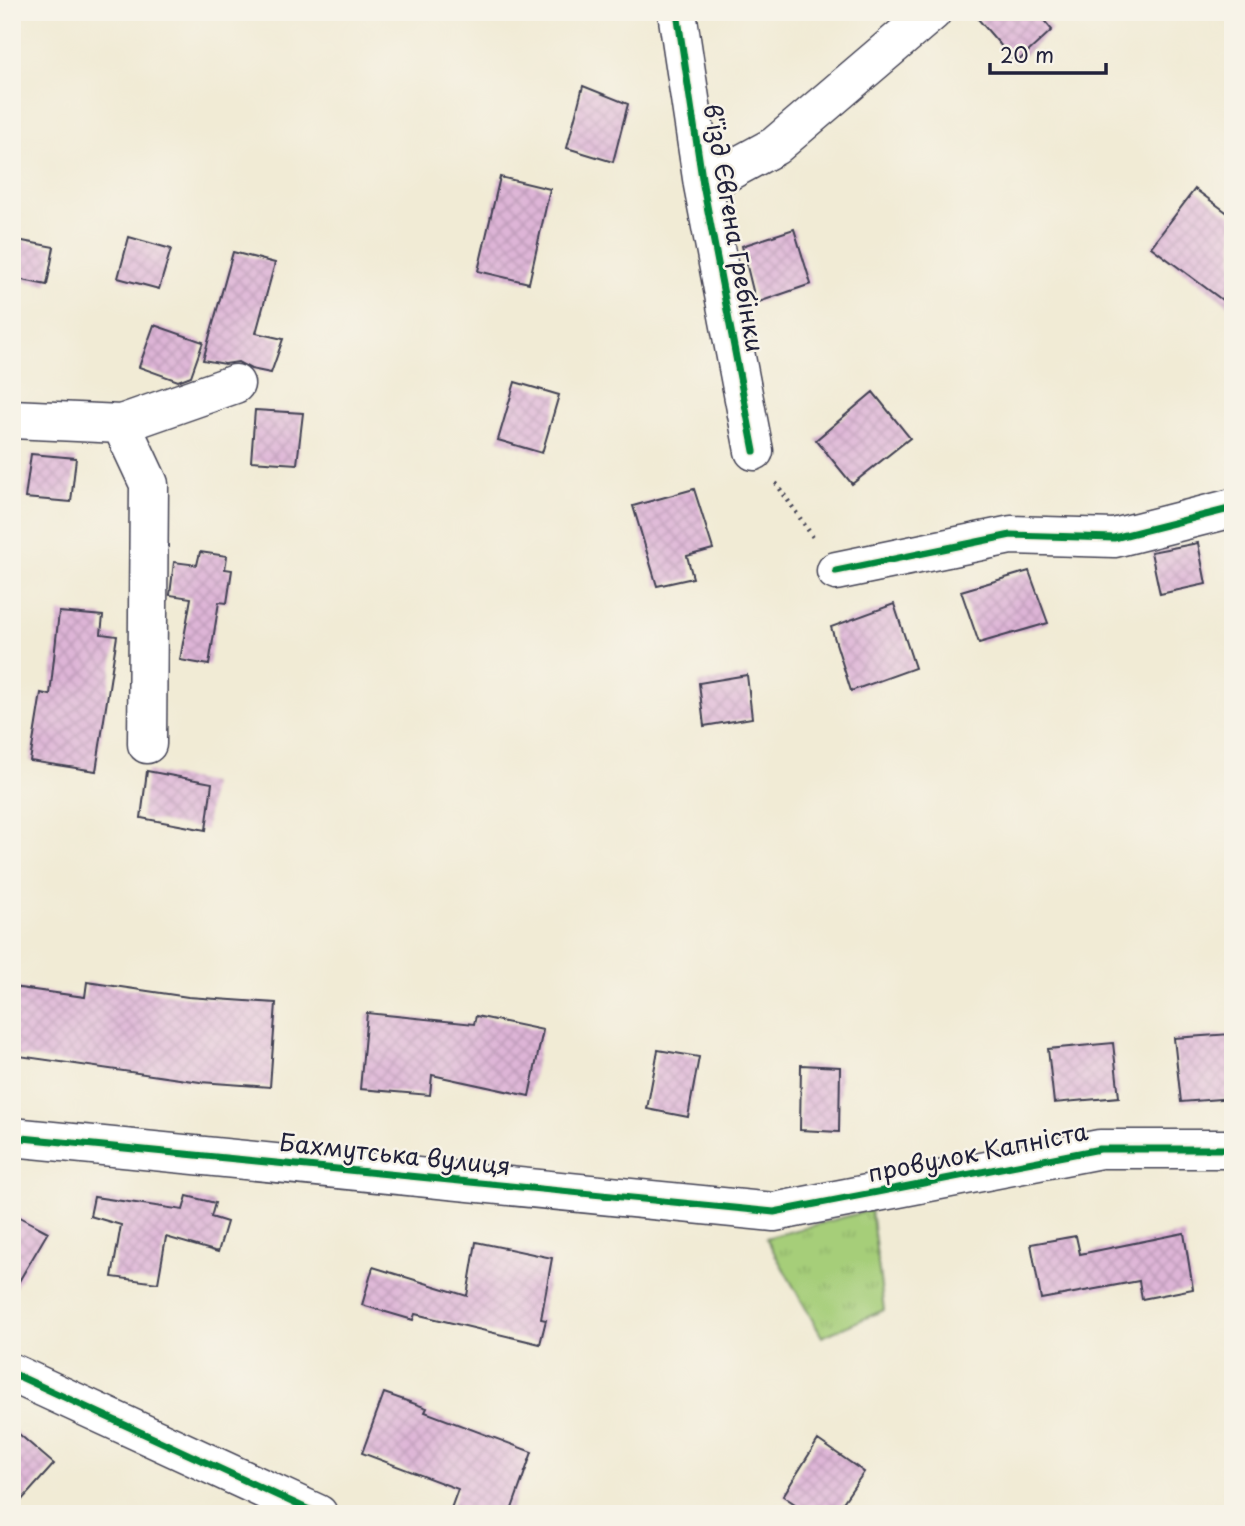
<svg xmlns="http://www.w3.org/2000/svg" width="1245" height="1526" viewBox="0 0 1245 1526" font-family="'Playpen Sans',sans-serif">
<defs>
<pattern id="park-tufts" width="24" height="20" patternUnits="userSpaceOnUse" patternTransform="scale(1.75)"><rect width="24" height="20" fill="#a6ce79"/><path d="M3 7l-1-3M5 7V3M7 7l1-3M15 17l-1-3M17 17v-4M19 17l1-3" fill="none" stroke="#8fb16a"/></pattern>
<pattern id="building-cross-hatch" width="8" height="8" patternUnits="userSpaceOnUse" patternTransform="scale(1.75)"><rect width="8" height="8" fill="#deb5d7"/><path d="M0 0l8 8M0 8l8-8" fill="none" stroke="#be9bb9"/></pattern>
</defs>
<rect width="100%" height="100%" fill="#f7f3e8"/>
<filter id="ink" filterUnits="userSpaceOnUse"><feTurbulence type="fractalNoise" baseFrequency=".0143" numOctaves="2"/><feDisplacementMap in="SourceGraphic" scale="14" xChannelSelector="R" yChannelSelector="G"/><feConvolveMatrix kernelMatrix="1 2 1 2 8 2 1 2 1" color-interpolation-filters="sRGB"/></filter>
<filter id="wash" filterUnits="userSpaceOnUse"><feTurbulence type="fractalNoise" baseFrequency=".00686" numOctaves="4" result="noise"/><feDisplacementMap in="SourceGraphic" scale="28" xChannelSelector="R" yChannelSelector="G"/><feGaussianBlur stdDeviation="1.57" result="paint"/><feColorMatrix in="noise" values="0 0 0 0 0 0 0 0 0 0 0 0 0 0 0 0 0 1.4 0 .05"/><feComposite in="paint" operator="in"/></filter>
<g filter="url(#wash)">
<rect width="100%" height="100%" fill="#f1ebd5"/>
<path fill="url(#park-tufts)" stroke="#64785a" stroke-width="2" d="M871,1210L884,1310L822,1337L766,1238Z"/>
<g id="blocks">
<path fill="url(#building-cross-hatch)" d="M972,12H1037L1052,30L1016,63Z
M583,86L628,104L613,162L567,148Z
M500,177L550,189L529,283L478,271Z
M1195,189L1233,217V308L1151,247Z
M794,229L811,284L756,303L742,246Z
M129,237L171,249L159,289L118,278Z
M12,239L54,247L47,285L12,278Z
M233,252L275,263L256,333L283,339L271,373L251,369L238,362L225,364L203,360Z
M154,325L203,342L191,376L178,381L139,367Z
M515,382L559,395L542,453L498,440Z
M873,392L910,438L852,484L816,440Z
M255,410L303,413L297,464L251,461Z
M31,454L76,458L71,502L25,498Z
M694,489L713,549L687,556L693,578L657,586L633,506Z
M1198,543L1206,584L1160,594L1151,552Z
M200,552L227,556L225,569L232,570L227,603L219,602L209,665L180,660L191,598L170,595L174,562L197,565Z
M1029,571L1048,623L979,643L961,591Z
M894,604L915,668L851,691L831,627Z
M59,612L103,616L101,634L117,636L96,771L30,761L41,693L50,695Z
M747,675L752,718L704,726L699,683Z
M147,771L212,783L206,830L141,818Z
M87,982L188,997L276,1003L270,1087L200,1082L12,1055V987L85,997Z
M367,1013L474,1024L476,1016L543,1030L529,1096L432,1075L430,1095L360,1089Z
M1231,1034L1233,1098L1181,1102L1174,1038Z
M1113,1043L1119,1097L1054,1103L1048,1049Z
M658,1050L699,1057L688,1117L647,1109Z
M801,1065L840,1067L839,1132L800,1130Z
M187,1196L215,1203L211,1217L227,1222L218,1252L166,1237L158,1283L112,1277L121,1225L90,1216L94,1197L183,1210Z
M12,1213L48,1232L12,1293Z
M1184,1233L1193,1289L1142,1299L1139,1281L1041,1299L1031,1244L1076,1236L1080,1254Z
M476,1242L552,1258L541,1319L546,1320L540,1344L415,1314L413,1320L362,1305L373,1267L467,1296Z
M384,1393L427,1408L425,1412L532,1452L510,1514H449L458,1489L362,1453Z
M12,1428L54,1464L12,1511Z
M818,1440L864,1472L835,1514H810L783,1496Z"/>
</g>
</g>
<g filter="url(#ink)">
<use href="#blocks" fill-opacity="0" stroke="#414052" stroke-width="2"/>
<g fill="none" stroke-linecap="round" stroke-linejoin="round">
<g stroke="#414052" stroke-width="41">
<path id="minor" d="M677,12L703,185L754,451
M703,185L775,146L932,12
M12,419L121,424L235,384
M121,424L149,484L147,744
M836,571L1011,535L1114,538L1233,508
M12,1137L774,1212L1100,1149H1233
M12,1373L318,1514"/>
</g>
<path stroke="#414052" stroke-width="4.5" stroke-dasharray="2 5" stroke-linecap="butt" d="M776,483L815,540"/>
<use href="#minor" stroke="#fff" stroke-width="38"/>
<g stroke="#f7f3e8" stroke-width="11">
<path id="cycleway" d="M677,12L703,185L754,451
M836,571L1011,535L1114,538L1233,508
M12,1137L774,1212L1100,1149H1233
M12,1373L318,1514"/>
</g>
<use href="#cycleway" stroke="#00873e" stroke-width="7"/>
</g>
</g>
<g text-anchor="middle" stroke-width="5" stroke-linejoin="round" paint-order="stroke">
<g font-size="24" fill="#22223b" stroke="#f7f3e8">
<text transform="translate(733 228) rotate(80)" y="8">в'їзд Євгена Гребінки</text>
<text transform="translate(978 1153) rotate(-11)" y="8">провулок Капніста</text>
<text transform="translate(395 1155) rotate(6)" y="8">Бахмутська вулиця</text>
</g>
</g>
<rect width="1245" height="1526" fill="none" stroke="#f7f3e8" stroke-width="42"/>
<path d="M990 63v10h116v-10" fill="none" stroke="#22223b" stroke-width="3.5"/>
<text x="1000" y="63" font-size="21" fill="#22223b" stroke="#f7f3e8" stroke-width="5" paint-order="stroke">20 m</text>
</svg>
